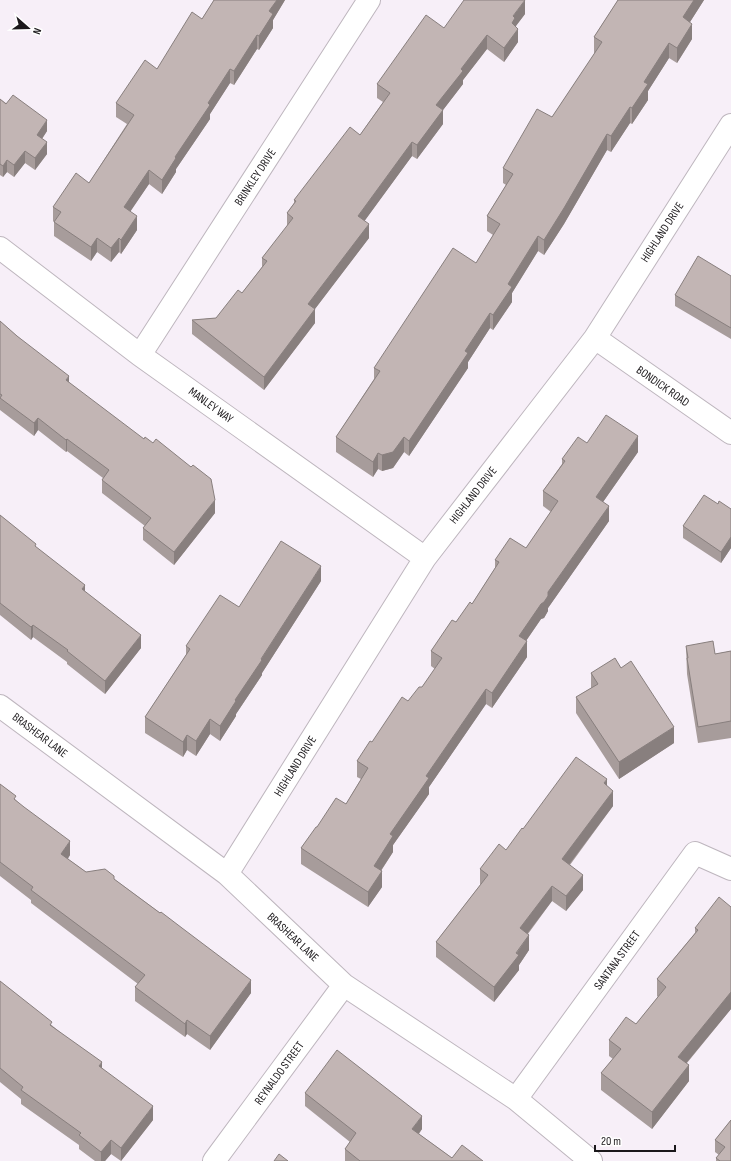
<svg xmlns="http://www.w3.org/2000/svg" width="731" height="1161" viewBox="0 0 731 1161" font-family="'Sofia Sans Condensed',sans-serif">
<rect width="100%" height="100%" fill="#f7eff8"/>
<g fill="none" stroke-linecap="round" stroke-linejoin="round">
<g stroke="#beb6be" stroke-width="24">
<path id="minor" d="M0,248L140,355L425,558
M595,338L731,433
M140,355L369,0
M0,706L227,874L344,985L516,1099L591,1161
M227,874L425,558L595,338L731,125
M516,1099L695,853L731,869
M214,1161L344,985"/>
</g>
<use href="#minor" stroke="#fff" stroke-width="22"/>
</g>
<path fill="#a79c9b" d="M214,0H285L273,20V28L259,50L257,49L234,85L230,83L210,114V119L176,169V172L162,194L149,184L130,211L137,230L121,254L119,252L111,262L97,252L91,261L54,236V222L53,221V207L89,183L127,124L116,117V103L157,69L202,19Z
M618,0H704L690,22L692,39L677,63L669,58L648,91V100L632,124L630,123L611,152L607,150L564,224L544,255L538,251L512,293V302L493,330L490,328L468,362V368L409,456L404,452L393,468L382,471L378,469L373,477L336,452V437L374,379V368L476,263L493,235L487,231V216L506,185L503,183V168L552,117L595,53H594V37Z
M525,14L516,26L518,42L504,62L487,49L463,80V84L443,110V124L417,159L412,156L364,221L369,238L315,309V323L264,390L192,334V320L216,318L242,293L262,267V258L287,227V213L294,203V200L360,135L383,102L377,98V84L444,28Z
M0,99L47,131L42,139L47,154L35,170L25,163L14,177L7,172L3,177L0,175Z
M731,276V339L675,306V295Z
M0,321L215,513L174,565L143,540V528L145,526L102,493V480L103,478L67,451L66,452L38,430L34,436L0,410Z
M587,443L638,452L603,502L609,521L548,608V611L544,618L541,619L526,641L527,657L492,708L486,704L429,787V794L393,845V852L381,871L382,887L368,907L301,864V848L317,827L346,804L361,779L357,777V761L372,742L408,701L422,687L435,669L431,666V651L472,604L495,568V560L526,548L551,512L543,506V491L562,464V459Z
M731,509V548L721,563L683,538V526Z
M0,515L36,547L85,592L141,648L105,694L67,664V662L33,637L31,640L0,615Z
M321,581L262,673V675L236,714V716L220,741L210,734L196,756L187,750L183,757L145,733V717L186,655V646L239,607Z
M686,646L715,654L731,651V738L698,743L687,674Z
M621,668L674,743L619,779L576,713V697L591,688V673Z
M0,784L70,855L68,859L86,872L114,879L182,929L251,993L210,1050L187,1034L185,1037L135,1001V987L138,984L31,903V900L0,876Z
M607,786L613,806L570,865L583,890L566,911L552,901L528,934L529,950L519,965V970L494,1002L436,957V942L481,884H480V869L506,850Z
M731,907V1009L687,1063L689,1081L652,1129L601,1090V1073L613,1059L609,1056V1040L636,1024L658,997L657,996V979L695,933V928Z
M0,981L102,1068L153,1120L121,1161L111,1154L105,1161H95L79,1149V1145L21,1104V1099L0,1082Z
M305,1093L422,1129L419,1134L452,1158L483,1161H345V1149L350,1142L305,1106Z
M731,1120V1161H716V1158L719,1155L715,1152V1140Z"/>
<path fill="#887f7e" d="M277,0H285L273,20V28L259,50V36L269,11Z
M525,0V14L515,27L512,23L513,16Z
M694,0H704L683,33V17Z
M692,24V39L677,63V48Z
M518,29V42L504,62V48Z
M257,35V49L234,85V71Z
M487,35V49L463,80V84L443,110V124L417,159V145L436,105L461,69Z
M669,43V58L648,91V100L632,124V108L644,82Z
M230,69V83L210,114V119L176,169V172L162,194V180L175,157L208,103Z
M630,107V123L611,152V136Z
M47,120V131L37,146V135Z
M607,134V150L564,224L544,255V240Z
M47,142V154L35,170V158Z
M412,142V156L358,230V216Z
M25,151V163L14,177V165Z
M7,160V172L3,177V166Z
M149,170V184L124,221V207Z
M137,216V230L121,254V240Z
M369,224V238L308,318V304Z
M538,236V251L512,293V302L493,330V315L508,284Z
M97,238V252L91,261V247Z
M119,238V252L111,262V248Z
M315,309V323L264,390V377Z
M490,313V328L468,362V368L409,456V441L465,351Z
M69,376V389L66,380Z
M38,418V430L34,436V423Z
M638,436V452L596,512V497Z
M404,437V452L393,468L382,471V455Z
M67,439V451L66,452V440Z
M378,453V469L373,477V462Z
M215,500V513L174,565V552Z
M609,506V521L548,608V611L544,618L541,619L519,651V636L548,592Z
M731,537V548L721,563V552Z
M321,566V581L262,673V675L236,714V716L220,741V726L235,700Z
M85,585V597L82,589Z
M33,625V637L31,640V627Z
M141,635V648L105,694V681Z
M527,641V657L492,708V693Z
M486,689V704L429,787V794L393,845V852L374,881V866L390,834L426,776Z
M210,719V734L196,756V741Z
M674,727V743L619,779V762Z
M187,735V750L183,757V742Z
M607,779V795L604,783Z
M613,791V806L562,874V859Z
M70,841V855L61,867V854Z
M382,871V887L368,907V892Z
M583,875V890L566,911V896Z
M552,886V901L520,943V928Z
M529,935V950L519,965V970L494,1002V987Z
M251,980V993L210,1050V1036Z
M731,992V1009L678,1073V1057Z
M187,1020V1034L185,1037V1024Z
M102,1062V1076L99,1066Z
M689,1065V1081L652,1129V1112Z
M153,1106V1120L121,1161V1148Z
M422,1116V1129L412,1142V1129Z
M111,1140V1154L105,1161H101V1152Z"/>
<path fill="#c2b5b4" stroke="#887f7e" d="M214,0H277L269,11L273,14L259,36L257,35L234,71L230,69L208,103L210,105L175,157L176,158L162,180L149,170L124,207L137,216L121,240L119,238L111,248L97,238L91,247L54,222L61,212L53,207L76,173L89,183L134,115L116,103L145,60L157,69L192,12L202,19Z
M464,0H525L513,16L515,18L512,23L518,29L504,48L487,35L461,69L463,71L436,105L443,110L417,145L412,142L358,216L369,224L308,304L315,309L264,377L192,320L216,318L238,290L242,293L267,261L262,258L293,218L287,213L296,201L294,200L350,127L360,135L390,93L377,84L426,15L444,28Z
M618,0H694L683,17L692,24L677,48L669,43L644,82L648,84L632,108L630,107L611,136L607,134L564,208L544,240L538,236L508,284L512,287L493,315L490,313L465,351L468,353L409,441L404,437L393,452L382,455L378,453L373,462L336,437L380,371L374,368L453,248L476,263L500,224L487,216L513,174L503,168L537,109L552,117L602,42L594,37Z
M13,95L47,120L37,135L47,142L35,158L25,151L14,165L7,160L3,166L0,164V99L6,104Z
M698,256L731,276V328L675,295Z
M0,321L17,336L69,376L66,380L144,439L145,437L153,443L156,439L191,467L193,465L211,479L215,500L174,552L143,528L151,518L102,480L109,470L67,439L66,440L38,418L34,423L0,398L2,395L0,394Z
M606,415L638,436L596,497L609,506L548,592V596L544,602L541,604L519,636L527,641L492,693L486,689L426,776L429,778L390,834L393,836L374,866L382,871L368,892L301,848L316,827H317L336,798L346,804L368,768L357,761L370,741L372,742L402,697L408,701L419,687H422L442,658L431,651L452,620L456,622L470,602L472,604L499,562L495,560L510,538L526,548L558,501L543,491L565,461L562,459L578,437L587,443Z
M704,495L718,504L719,501L731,509V537L721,552L683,526Z
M0,515L36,544L35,546L85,585L82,589L141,635L105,681L67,651L68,650L33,625L31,627L0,603Z
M281,541L321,566L261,659L262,660L235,700L236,701L220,726L210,719L196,741L187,735L183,742L145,717L190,649L186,646L220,595L239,607Z
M713,641L715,654L731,651V721L698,727L687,658H688L686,646Z
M615,658L621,668L631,661L674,727L619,762L576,697L598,684L591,673Z
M576,757L607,779L604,783L613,791L562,859L583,875L566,896L552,886L520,928L529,935L516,953L519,955L494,987L436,942L488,875L480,869L499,844L506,850L522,828L523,829Z
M0,784L16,796L14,799L24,807L70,841L61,854L86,872L105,869L114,876V879L160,913L161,912L182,928L251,980L210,1036L187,1020L185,1024L135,987L145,975L31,890L33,887L0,862Z
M719,897L731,907V992L678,1057L689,1065L652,1112L601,1073L621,1049L609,1040L626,1017L636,1024L666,987L657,979L698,930L695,928Z
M0,981L52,1022L50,1025L102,1062L99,1066L153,1106L121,1148L111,1140L101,1152L79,1135L81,1133L21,1090L23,1087L0,1068Z
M337,1050L422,1116L412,1129L452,1158L462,1145L483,1161H360L345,1149L356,1133L305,1093Z
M731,1120V1161H720L716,1158L725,1147L715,1140Z
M279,1154L288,1161H274Z"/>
<g text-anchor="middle" stroke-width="3.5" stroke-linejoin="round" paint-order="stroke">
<g font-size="12" fill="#1b181b" stroke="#fff">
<text transform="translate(255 177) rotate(-57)" y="4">BRINKLEY DRIVE</text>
<text transform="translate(662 232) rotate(-57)" y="4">HIGHLAND DRIVE</text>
<text transform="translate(663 386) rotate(35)" y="4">BONDICK ROAD</text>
<text transform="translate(211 405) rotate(36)" y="4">MANLEY WAY</text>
<text transform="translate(473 495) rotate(-52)" y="4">HIGHLAND DRIVE</text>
<text transform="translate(40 735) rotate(37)" y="4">BRASHEAR LANE</text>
<text transform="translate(295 766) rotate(-58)" y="4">HIGHLAND DRIVE</text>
<text transform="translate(293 937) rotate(43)" y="4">BRASHEAR LANE</text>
<text transform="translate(617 960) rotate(-54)" y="4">SANTANA STREET</text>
<text transform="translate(279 1073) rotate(-54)" y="4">REYNALDO STREET</text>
</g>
</g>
<g transform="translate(28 28) rotate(110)" stroke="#ffffff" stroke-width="3" paint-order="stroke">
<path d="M0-3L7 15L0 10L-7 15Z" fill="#1b181b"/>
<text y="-6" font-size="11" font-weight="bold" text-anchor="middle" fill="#1b181b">N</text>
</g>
<path d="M595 1145v6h80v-6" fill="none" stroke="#1b181b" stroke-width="2"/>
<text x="601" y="1145" font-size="12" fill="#1b181b" stroke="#ffffff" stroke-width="3" paint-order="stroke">20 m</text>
</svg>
